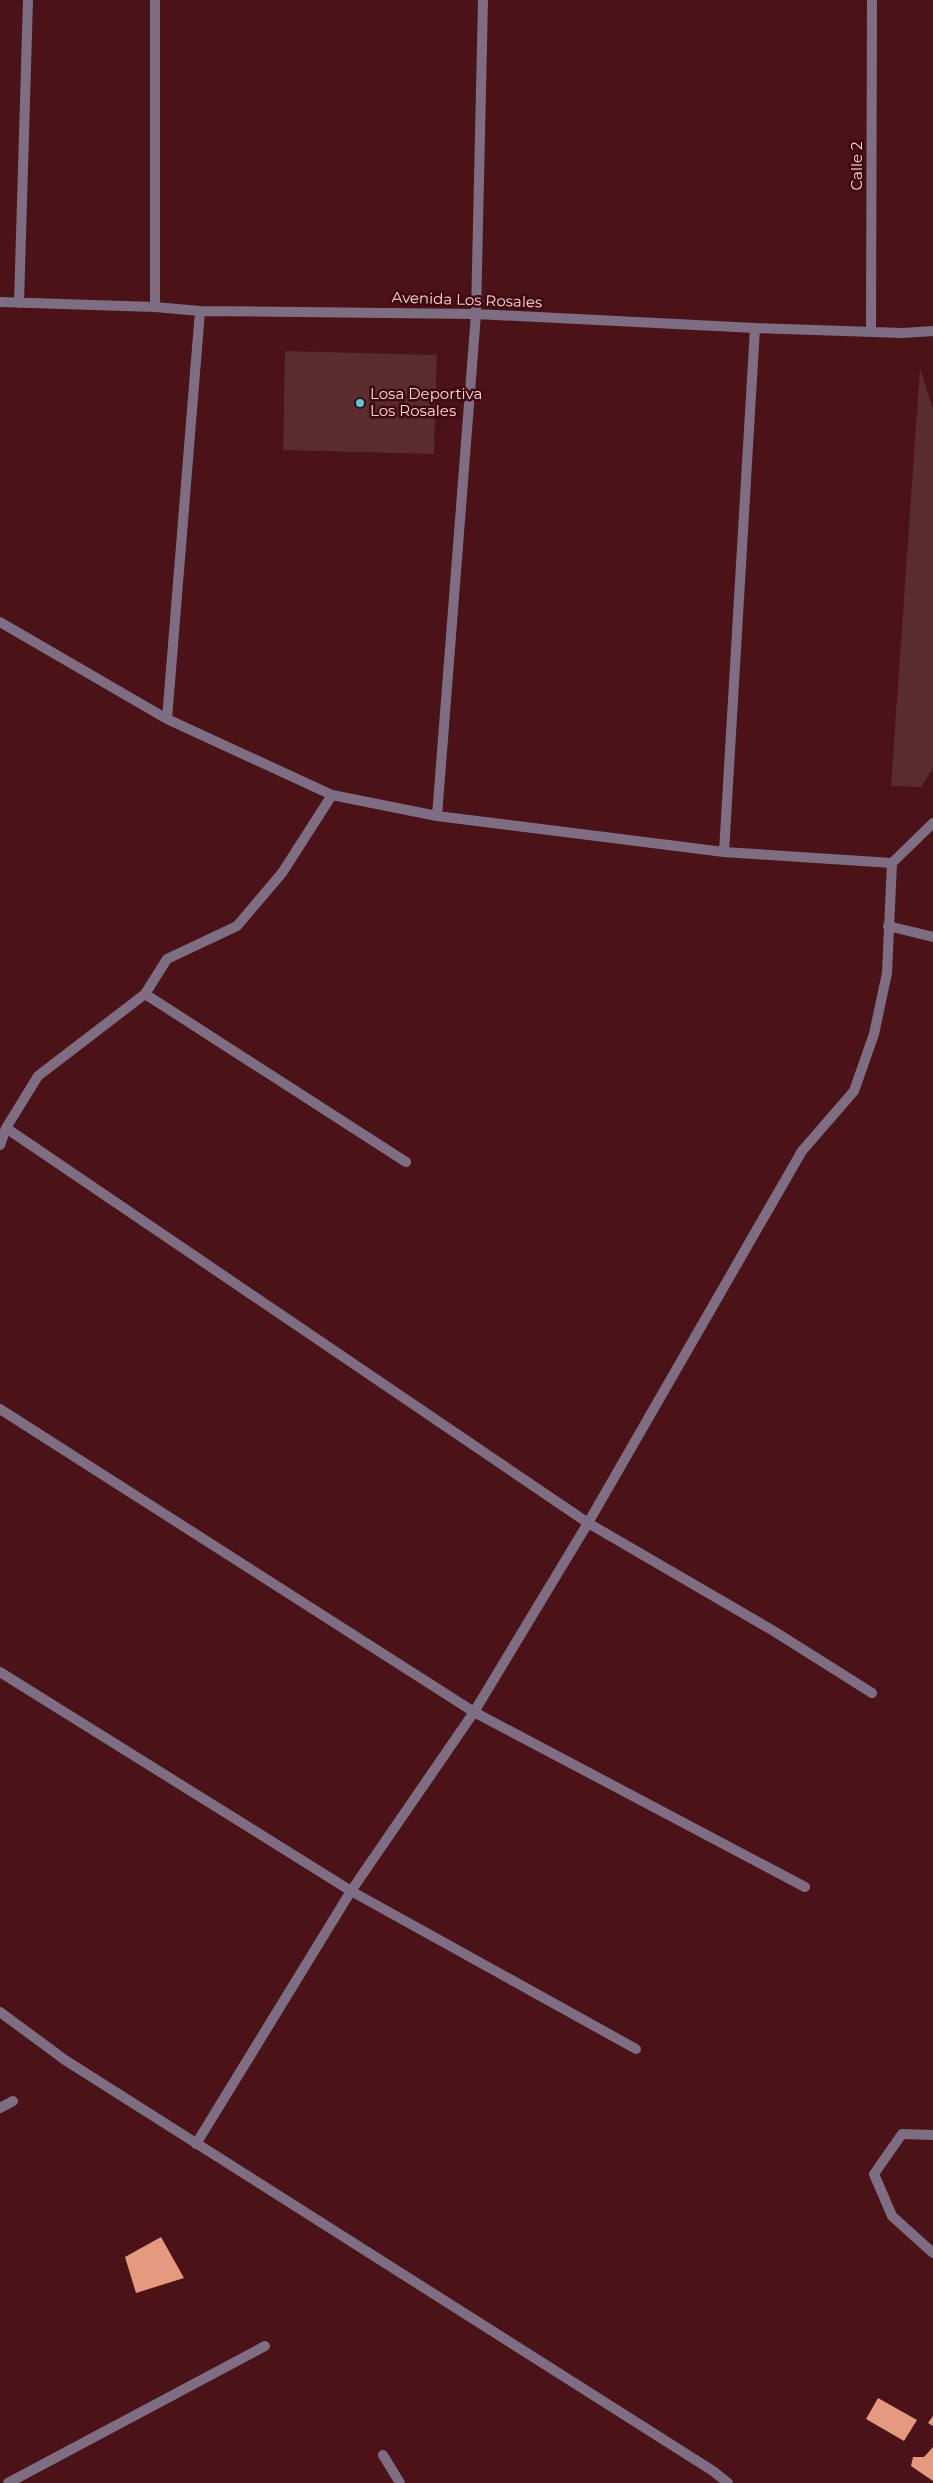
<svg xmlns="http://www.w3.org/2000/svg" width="933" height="2483" viewBox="0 0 933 2483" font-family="Montserrat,sans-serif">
<rect width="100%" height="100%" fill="#4b1218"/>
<path fill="#592c2e" d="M285,351L437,355L434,454L283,450Z
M920,368L933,409V768L921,787L891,786Z"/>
<path fill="#e5997f" d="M161,2237L184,2278L136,2293L125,2257Z
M878,2398L917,2420L904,2441L866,2419Z
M933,2416V2426L928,2423Z
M933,2447V2481L911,2466L913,2457H924Z"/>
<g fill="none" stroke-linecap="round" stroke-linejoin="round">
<path stroke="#7e6e83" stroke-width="10" d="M155,0V307
M0,302L155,307L200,311L476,314L755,328L903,333L933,331
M19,303L28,0
M871,332L872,0
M0,622L167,719L332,795L437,816L724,852L892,863L933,823
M167,719L200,311
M437,816L476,314L483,0
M724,852L755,328
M888,926L933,937
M145,994L406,1162
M6,1128L588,1523L772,1630L872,1693
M0,1145L6,1128L38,1076L145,994L167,959L237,926L282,873L332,795
M0,1409L474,1712L805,1887
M0,1672L351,1891L636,2049
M0,2012L65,2060L713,2471L728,2483
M0,2108L13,2101
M933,2135L902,2134L874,2174L892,2216L933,2253
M196,2144L351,1891L474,1712L588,1523L802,1151L854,1091L874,1034L887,973L892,863
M383,2455L400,2483
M8,2483L265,2346"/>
</g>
<circle fill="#51ccd1" stroke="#3f070f" stroke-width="2" cx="360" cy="403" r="5"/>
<g text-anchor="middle" stroke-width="5" stroke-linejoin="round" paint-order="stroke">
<g font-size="15" fill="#fed8d8" stroke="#3f070f">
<text transform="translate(857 166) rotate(-90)" y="5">Calle 2</text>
<text transform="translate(467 300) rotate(2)" y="5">Avenida Los Rosales</text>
</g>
<g font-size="15" fill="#fed8d8" stroke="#3f070f" text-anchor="start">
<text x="370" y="399">Losa Deportiva<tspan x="370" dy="17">Los Rosales</tspan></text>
</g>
</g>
</svg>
